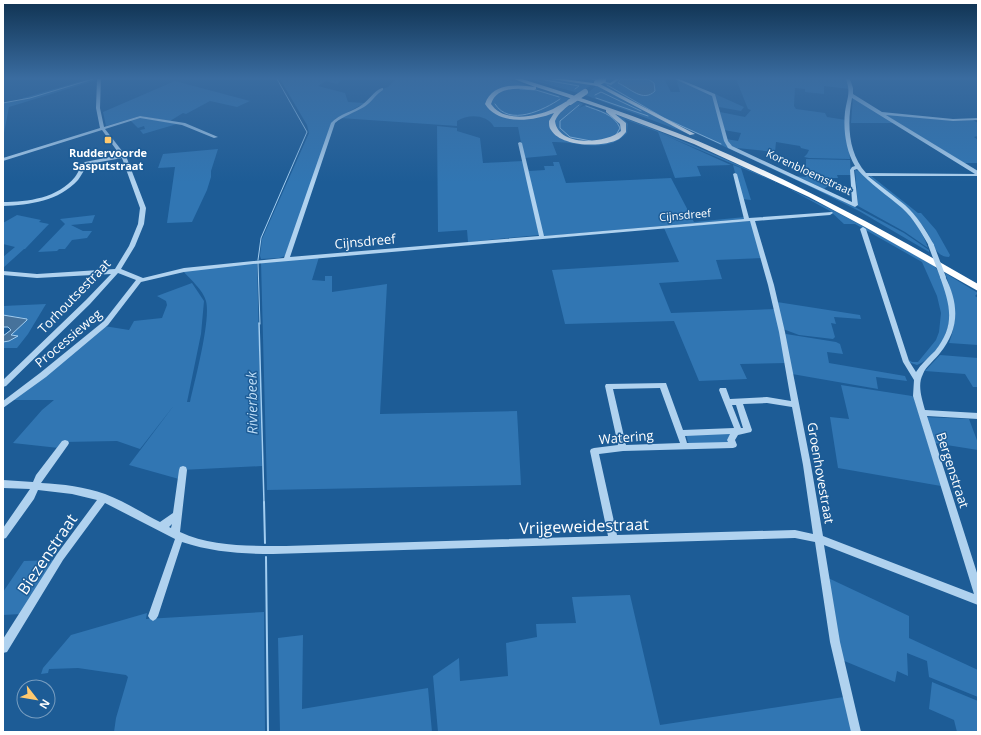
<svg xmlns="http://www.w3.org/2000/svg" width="981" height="735" viewBox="0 0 981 735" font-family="'Open Sans',sans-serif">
<rect width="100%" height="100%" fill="#1d5c96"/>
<path fill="#3176b3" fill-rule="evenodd" d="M88,79H96L97,80L9,107L3,138V103L21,100L23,98Z
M280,79H342L337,84L326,81L318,86L345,93L348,102L365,103L335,119L285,256L279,258L261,259L260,256L262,239L309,133L307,125Z
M396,79H498L510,82L501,79H505L540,89L525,87L508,88L488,99L493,111L516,118L556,111L552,118L561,137L597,144L626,130L614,114C712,151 806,193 897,245C904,249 933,263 936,268C946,283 952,308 948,326C945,341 932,359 917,365L908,362L909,360L912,362H918L936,340L939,332L941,313L937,296L922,262L855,224H844L830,211L782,185L660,133L731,165L697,166L701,176L675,178L658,132L624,119L628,124L627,133C607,155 577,141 552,142L557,155L524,158L518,127H494C487,114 468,114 457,121V126L340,118L359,109L379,90L388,87Z
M529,79H535L570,90L537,79H549L592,85L578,93Z
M619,79H664L671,92H680L676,79L713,95L727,146L853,206L904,233L929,250V252L859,211L811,187L678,125L601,85L604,83L612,84ZM621,79H648L654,83L655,91C642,100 630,90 618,82Z
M736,79H847L850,89L824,86V94L805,92V89L795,88L794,106L796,109L825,113L827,117L846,120L850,159L809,158L804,157L807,154L809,150L801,148L800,146L776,142L775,152L737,148L728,145L726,139L738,141L741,133L724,130L720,112L745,117L751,110L748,109Z
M175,81L250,101L237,107L210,101L186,114L183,113L170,121L140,116L106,126L103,112Z
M596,86L599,87L697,137L585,95Z
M526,88L544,91L570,99C548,115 513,128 490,104L495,94L508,89Z
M715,94L744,107L741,111L719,107Z
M853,97L897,123H851Z
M577,101L583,104L579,108L586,105L610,114L621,123L622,131L608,140L581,141L566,137L557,131L554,120L563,110Z
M884,114L955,121L973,120L978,123V136L974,137L978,140V163H964Z
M137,117L177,124L143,134L140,130L145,129L144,126L138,128L130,120Z
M437,126L457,128V131L480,138L483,163L523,161L539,235L468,242L467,230L438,232Z
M218,149L211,171V177L207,190L192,222L167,223L175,167L158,168L163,154Z
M806,159L850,160L851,175H837L838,178H833L829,180L833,182L824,189L796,176L806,177Z
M553,162H559L566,183L671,178L694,222L745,217L744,219L545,236L543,235L527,166L529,171L545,170L544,166H554Z
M733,165L741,168L751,200L742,199Z
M855,170L860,171C886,193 917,214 928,248L905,232L858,206Z
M868,175H870L918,213H921L936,230L950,255L949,257C934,257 932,239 925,229C909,207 887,193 868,175Z
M17,215L41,220L39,222L49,224L25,249H24L3,268V257L15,247L3,244V223Z
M95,215L92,223L71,225L83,231H92L87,238L72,240L65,249H59L57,251L38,252L65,224L60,219Z
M750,221L751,222L763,258L716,260L722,279L659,283L671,313L776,309L786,363L740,364L747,379L699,381L674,321L565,324L552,270L679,262L664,228Z
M319,257L312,280L325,281V276H332V292L387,284L380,414L517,411L521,485L267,490L261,262Z
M257,263L262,466L181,470L179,479L129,465L175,404L140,449L117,441L64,442L59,448L13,443L42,410L54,400H12L104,326L129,330L134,321L162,318L167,305L166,301L157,296L192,283L204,301L201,334L187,402H190C195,380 211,320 206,301C203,290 190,279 183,271Z
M945,273L978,293L975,296L978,298V345L949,343C959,318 954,297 945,273Z
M777,302L860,315L861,319L834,317L836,324L831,323L835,337L833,339L799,335L783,329Z
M46,304L28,334L17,348H3V342L9,341L15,335H11L27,320L25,318L3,315V306Z
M786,334L836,342L840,344L843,354L827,352L829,363L905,376L907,381L876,377L878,389L792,374L785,335Z
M940,355L978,358V387H973L965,374L925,371Z
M841,385L912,396L914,398L941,486L838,468L830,417L849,419Z
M925,417L969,419L978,443V450L934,443Z
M733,432L728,443L692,445L688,442L686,434Z
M57,560L21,614L3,615V592L24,561Z
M826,577L909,616V638L978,670V697L929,677L927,661L907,653L908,676L897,671L895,682L842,660Z
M630,595L660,725L844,697L853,732H438L433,676L459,658L460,681L508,676L506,643L537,637L536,624L576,623L572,597Z
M264,612L265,732H114L116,718L128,677L126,675L78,668L49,669L48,673L41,674L43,668L71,635L147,613L146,619Z
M303,635L302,709L428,688L432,732H280L278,638Z
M932,682L978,701V732H957L954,720L929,709Z"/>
<path fill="#46729b" stroke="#a3cef1" d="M621,79H648L654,83L655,91C643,103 630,88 618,83Z
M3,315L27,319V320L11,335L18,336L9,341L3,342V336L11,330L8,327H3Z"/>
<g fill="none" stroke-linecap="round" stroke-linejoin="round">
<path stroke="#a3cef1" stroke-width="1" d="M545,80L579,86L575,89
M607,85L664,118L721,144
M520,89L536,90L559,97
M595,95L601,92L641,111
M596,98L648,116
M3,103L30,98L93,79
M495,104C509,127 544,110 560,99
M579,105L560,121V128L570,137L591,141
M586,106C599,111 614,114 620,128L616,135
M258,260L261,238L307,132L277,79
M258,263L260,324"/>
<path stroke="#a3cef1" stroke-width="1.5" d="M259,323L264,503"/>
<path stroke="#a3cef1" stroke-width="2" d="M264,502L265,543
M266,557L268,732"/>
<path fill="#b0d2ef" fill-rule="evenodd" d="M97,79H101L100,108L104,127L140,116L185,123L218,137L214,138L182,125L140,118L105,129L126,156L146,208L144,224L135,246L121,269L143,278L184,268L284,258L331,123C340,113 353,112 363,104C370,99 374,91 382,88H383V90C376,94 371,103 364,107C354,113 343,116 335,123L290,257L539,236L518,143L520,142L522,143L544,236L744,219L733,174L735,173L737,174L749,218L832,212L833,213L830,215L755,221L774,285L785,332L811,465L823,536L974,594L913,396L914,380L903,362L860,229L863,227L866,229L909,361L916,372C921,364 928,358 935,351C956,325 950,305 940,277L941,276H945C959,304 960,328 940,353C935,360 926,366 923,374C917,385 922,399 925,410L978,413V419L927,416L978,576V605L824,545L840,642L861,732H851L830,642L815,542L795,538L273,554C242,554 212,552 182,542L158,616L156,619L153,621L150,619L148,616L175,539L105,503L63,560L7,652L3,653V639L57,554L97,500L72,494L38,490L34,499L6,538L3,539V528L30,489L3,488V480L33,482L36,475L62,441L65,440L68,441L69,443L68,445L41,483C63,484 85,487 105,494C124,501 142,513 160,522L173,513L179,470L180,467L183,466L186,467L187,470L180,532C212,547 251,546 286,546L608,536L590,451L591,449L594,448L618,445L605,386L606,384L666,383L683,430L734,428L719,390L720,388H726L730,399L767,397L791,401L779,332L768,285L750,221L253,264L184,272L141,282L108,325L46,377L3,408V401L40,373L104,321L136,280L118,273L90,304L6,386L3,387V380L86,300L111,274L37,278L3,275V271L37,274L115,269L129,246L138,224L140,208L122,158L89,164C84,169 82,175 78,180C59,201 30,205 3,206V202C28,202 58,198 75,177C79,172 80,166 85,162L120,155L102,130L3,161V158L100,128L96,108ZM660,388L680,443L626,445L613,389ZM767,403L792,407L803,465L813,534L795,530L617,535L599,454L623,451L733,448L736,447L737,445L735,440L738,435L751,432L752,430L743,404ZM732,405H736L743,428H741ZM730,434L727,440L728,442L687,443L685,436ZM172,524L171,528L169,527Z
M590,79H595L610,83L616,79H620L611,85Z
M675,79H679L715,94L728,141L732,146L852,202L850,170L852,167L855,166C846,151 843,130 845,112C847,98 851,93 846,79H850L853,88V94L882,112L953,119L978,118V120L953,121L886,115L978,171V176H868C880,186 893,195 905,205C917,216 926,230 934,245L933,246H929C921,232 914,219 902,208C887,195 870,184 857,169L854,170L858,205L855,207L728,148L724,141L712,96ZM852,98L975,174L866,173C848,153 847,123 852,98Z"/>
<path fill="#fff" fill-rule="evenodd" d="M514,79H522C581,97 640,118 698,141C795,182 887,231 978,284V291L865,227L809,197L694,144L615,114L626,123V132C624,134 622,137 619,139C603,148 561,147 551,130C549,128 549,124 549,121L554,113C533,121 499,126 485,104C492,83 517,84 535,87ZM536,87L606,110V112L620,124L621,131C605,144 558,147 555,121C559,112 566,108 573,102L570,100C564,102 559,106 553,109C535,117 504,123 491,104C497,86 519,88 534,90L536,89Z
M551,79H564L600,84L695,134L690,135L597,86Z"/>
<path stroke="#b0d2ef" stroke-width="5.5" d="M931,245L943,277"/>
<path stroke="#fff" stroke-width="6" d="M597,83L603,80
M570,102L585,92"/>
</g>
<linearGradient id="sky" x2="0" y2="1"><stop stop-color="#103352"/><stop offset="0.43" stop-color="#3a6ca0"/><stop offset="1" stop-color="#3a6ca0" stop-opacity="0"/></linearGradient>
<rect width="981" height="182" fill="url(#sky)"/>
<rect fill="#ffc96e" stroke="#1d5c96" stroke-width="1.5" x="104" y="136" width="8" height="8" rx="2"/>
<g text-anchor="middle" stroke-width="3" stroke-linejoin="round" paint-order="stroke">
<g font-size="11" font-weight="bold" fill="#fff" stroke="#1d5c96">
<text x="108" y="157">Ruddervoorde<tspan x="108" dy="13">Sasputstraat</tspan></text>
</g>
<g font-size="11" fill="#fff" stroke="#1d5c96">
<text transform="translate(809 172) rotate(25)" y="4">Korenbloemstraat</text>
<text transform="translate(685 215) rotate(-5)" y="4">Cijnsdreef</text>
</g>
<g font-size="13" fill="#fff" stroke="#1d5c96">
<text transform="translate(365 241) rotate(-5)" y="5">Cijnsdreef</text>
<text transform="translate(74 296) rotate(-46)" y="5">Torhoutsestraat</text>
<text transform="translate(68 338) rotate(-40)" y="5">Processieweg</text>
<text transform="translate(626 437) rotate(-5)" y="5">Watering</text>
<text transform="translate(953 470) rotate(72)" y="5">Bergenstraat</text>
<text transform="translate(821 473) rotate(80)" y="5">Groenhovestraat</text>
</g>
<g font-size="14" font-style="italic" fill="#bcdcf6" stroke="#1d5c96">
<text transform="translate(252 403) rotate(-91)" y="5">Rivierbeek</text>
</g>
<g font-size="16" fill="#fff" stroke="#1d5c96">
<text transform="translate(584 526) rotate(-2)" y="6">Vrijgeweidestraat</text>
<text transform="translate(47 554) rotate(-56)" y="6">Biezenstraat</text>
</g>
</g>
<rect width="981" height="735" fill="none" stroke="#ffffff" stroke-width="8"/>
<g transform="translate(36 699) rotate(121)"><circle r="19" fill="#1d5c96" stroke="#779dc0"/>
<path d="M0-3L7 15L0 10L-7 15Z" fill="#ffc96e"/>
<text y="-6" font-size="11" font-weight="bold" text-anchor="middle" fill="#ffffff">N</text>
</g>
</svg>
